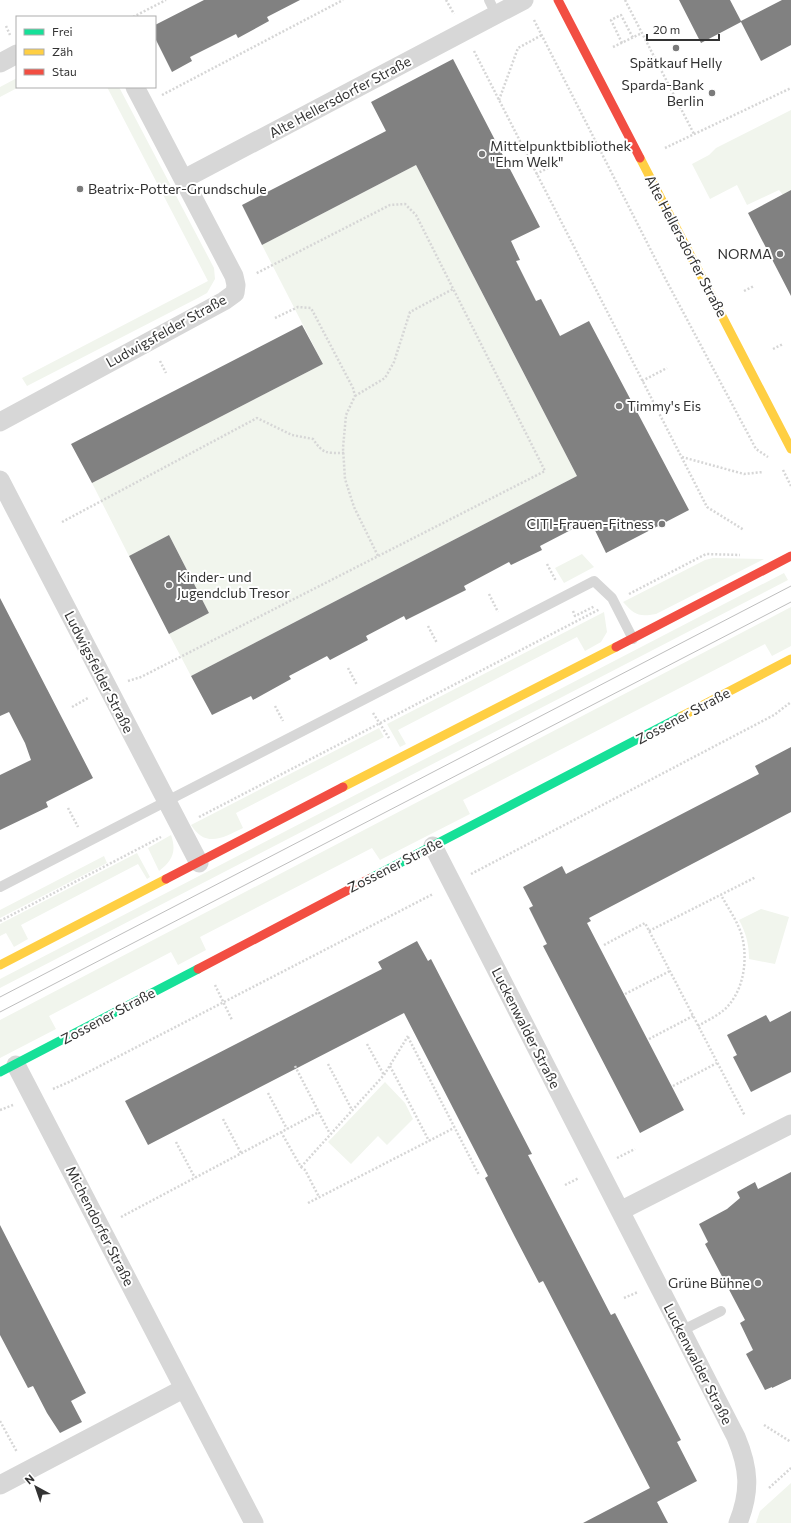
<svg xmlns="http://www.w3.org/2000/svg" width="791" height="1523" viewBox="0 0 791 1523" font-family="Commissioner,sans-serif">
<rect width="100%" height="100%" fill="#fff"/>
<path fill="#f1f5ed" d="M17,78V87H19L0,97V87Z
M107,87H119L214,268L215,279L207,293L198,298L27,386L22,378L208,281Z
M791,110V190L783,195L779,190L747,205L737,185L710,199L692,164L709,155L716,148Z
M416,165L577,476L191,676L169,634L209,613L169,535L129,556L92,483L323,364L262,245Z
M582,554L594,567L564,583L555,568Z
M713,558L764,559L656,614C638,617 635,615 623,602L705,560Z
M784,573L788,580L0,988V979Z
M791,607V646L772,656L765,644L463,800L470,814L380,860L372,848L200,937L206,950L178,965L171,952L49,1016L56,1029L0,1058V1020Z
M604,612L607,632L601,642L585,651L577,637L398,730L406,744L400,747L387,724Z
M379,728L384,737L236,813L243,828C224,837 206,849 191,825Z
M171,835C177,852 172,861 159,871L148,848Z
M137,853L150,877L147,879L138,864L21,925L28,939L14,947L6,933L0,936V924Z
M104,856L107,863L0,918V910Z
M761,909L789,917L775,964L749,959C749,944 746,933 739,920Z
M385,1082L405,1103L413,1119L387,1145L378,1136L351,1164L328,1142Z
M791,1483V1523H756L760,1511Z"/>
<path fill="#818181" d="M204,0H300L267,17L269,21L238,38L236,34L190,57L192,61L172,72L155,38V25Z
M679,0H730L741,21L782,0H791V45L761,61L741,22L701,43Z
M453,59L540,227L511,241L520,260L516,261L536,301L541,299L560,336L589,321L689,510L606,553L590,520L540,546L542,550L511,565L509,562L464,586L466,590L406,620L404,616L366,636L368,640L330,660L327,656L289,676L291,679L253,700L251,696L212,715L191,676L577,476L416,165L262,245L242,205L386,131L371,102Z
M791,190V296L748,213Z
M302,325L323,364L92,483L71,444Z
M169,535L209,613L169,634L129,556Z
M0,598L93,778L46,802L48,807L0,830V775L31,760L25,743L9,712L0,716Z
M791,747V812L589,918L591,921L587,923L684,1110L640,1133L543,946L547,944L529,908L533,906L523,887L562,866L566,874L759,774L755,766Z
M417,941L428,961L431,959L532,1154L528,1155L611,1315L615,1313L681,1440L677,1442L697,1481L657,1502L668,1523H583L650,1488L543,1281L539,1283L515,1237L485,1178L488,1176L404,1013L148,1145L125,1101L382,969L378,962Z
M791,1011V1072L751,1092L733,1057L737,1055L727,1035L766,1015L770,1022Z
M791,1172V1379L772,1388V1387L765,1390L746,1354L753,1350L740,1323L745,1320L705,1244L708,1242L699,1224L727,1209L740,1198L737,1192L755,1182L758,1189Z
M0,1225L86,1393L71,1401L82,1422L60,1433L47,1413L33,1386L28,1388L0,1335Z"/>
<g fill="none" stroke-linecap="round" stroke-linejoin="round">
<path stroke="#d6d6d6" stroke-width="2.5" stroke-dasharray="2 2" stroke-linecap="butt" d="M446,0L454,14
M625,0L694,134
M133,17L166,0
M534,20L666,280L756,449L768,457
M6,26L10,35
M622,43L611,20L621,15L633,38
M613,47L642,33
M474,51L707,507L744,530
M162,95L343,0
M499,100L518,48L542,35
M665,148L791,88
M536,174L558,163
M744,291L754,286
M275,318L298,307L311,308L353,388L355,396L346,415L343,448L345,479L354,507L378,556
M773,349L783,344
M160,361L166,373
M642,381L667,368
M355,396L385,378L394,362L410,312L453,289
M682,457L744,474L763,472
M783,470L791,486
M62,522L257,418L292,435L313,439C323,454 326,453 344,453
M547,564L556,581
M489,594L498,612
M629,594L706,554L740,555
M573,611L575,616L595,606
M428,626L437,643
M348,668L357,685
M128,681L141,677L545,471L416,215L405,204L390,205L255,274
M275,706L283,721
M72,707L88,698
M373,713L389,738
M68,808L78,827
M199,817L600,609
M471,874L774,715L791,702
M0,921L161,837
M649,931L756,877
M604,945L645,923L745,1116
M215,985L232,1020
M625,994L670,971
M698,1026C706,1021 717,1016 724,1010C744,992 748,960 742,936C738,922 728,908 721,895
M408,1037L479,1175
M649,1039L693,1016
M367,1044L384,1075
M328,1064L352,1110
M295,1066L330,1134
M390,1066L429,1141
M673,1086L717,1063
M53,1089L69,1082L433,894
M268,1093L287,1129
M0,1110L13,1105
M223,1119L241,1153
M281,1132L301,1167L305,1170L319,1197
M176,1142L195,1178
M617,1158L635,1149
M301,1167L384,1075L408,1036
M565,1185L579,1178
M308,1203L454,1128
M121,1217L319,1112
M624,1298L638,1292
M0,1421L17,1452
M764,1425L791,1442
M769,1488L791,1468"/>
<path stroke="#d7d7d7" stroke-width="10" d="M489,0L496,14
M0,887L594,581L612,598L633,639
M681,1331L721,1311"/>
<path stroke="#d7d7d7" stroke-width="19" d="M0,63L17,54
M184,179L524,0
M0,422L224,301L235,293L236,285L234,276L135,87
M0,480L199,863
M433,846L736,1437C749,1468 751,1491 738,1523
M16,1065L254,1523
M620,1211L791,1124
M0,1485L183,1389"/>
<path stroke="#16e098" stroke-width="9" d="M371,878L682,716
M0,1072L198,969"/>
<path stroke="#ffcf43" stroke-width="9" d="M640,158L791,449
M682,716L791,659
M343,787L616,647
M0,965L166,879"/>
<path stroke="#f24e42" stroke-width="9" d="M558,0L640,158
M616,647L791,556
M166,879L343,787
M198,969L371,878"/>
<path stroke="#bebebe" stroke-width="1" d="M0,997L791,586
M0,1012L791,602"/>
</g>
<g fill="#7a7a7a" stroke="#fff" stroke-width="1.5">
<circle cx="676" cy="48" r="4"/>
<circle cx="712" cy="93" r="4"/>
<circle cx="482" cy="154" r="4"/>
<circle cx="80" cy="189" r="4"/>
<circle cx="780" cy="254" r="4"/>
<circle cx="619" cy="406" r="4"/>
<circle cx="662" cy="524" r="4"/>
<circle cx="169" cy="585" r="4"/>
<circle cx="758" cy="1283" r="4"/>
</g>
<g text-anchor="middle" stroke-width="4" stroke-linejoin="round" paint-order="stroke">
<g font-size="14" fill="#333" stroke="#fff" text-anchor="end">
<text x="676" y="68" text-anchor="middle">Spätkauf Helly</text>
<text x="704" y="90">Sparda-Bank<tspan x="704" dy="16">Berlin</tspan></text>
<text x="490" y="151" text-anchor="start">Mittelpunktbibliothek<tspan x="490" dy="16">"Ehm Welk"</tspan></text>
<text x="88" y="194" text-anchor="start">Beatrix-Potter-Grundschule</text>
<text x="772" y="259">NORMA</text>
<text x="627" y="411" text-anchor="start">Timmy's Eis</text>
<text x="654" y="529">CITI-Frauen-Fitness</text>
<text x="177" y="582" text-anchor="start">Kinder- und<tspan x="177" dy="16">Jugendclub Tresor</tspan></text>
<text x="750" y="1288">Grüne Bühne</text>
</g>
<g font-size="14" fill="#333" stroke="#fff">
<text transform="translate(340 97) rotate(-28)" y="5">Alte Hellersdorfer Straße</text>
<text transform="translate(686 246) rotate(62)" y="5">Alte Hellersdorfer Straße</text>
<text transform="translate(166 331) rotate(-29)" y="5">Ludwigsfelder Straße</text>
<text transform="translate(99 672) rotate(63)" y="5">Ludwigsfelder Straße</text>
<text transform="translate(683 716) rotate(-28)" y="5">Zossener Straße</text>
<text transform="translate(395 865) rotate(-27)" y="5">Zossener Straße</text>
<text transform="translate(108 1016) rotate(-28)" y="5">Zossener Straße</text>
<text transform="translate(526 1028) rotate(63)" y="5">Luckenwalder Straße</text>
<text transform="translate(100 1226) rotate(63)" y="5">Michendorfer Straße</text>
<text transform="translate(698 1364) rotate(63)" y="5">Luckenwalder Straße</text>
</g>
</g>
<rect x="16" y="16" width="140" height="72" fill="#ffffff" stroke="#adadad"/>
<rect x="24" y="29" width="20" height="6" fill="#16e098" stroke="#adadad"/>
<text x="52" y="36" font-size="12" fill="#333333">Frei</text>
<rect x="24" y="49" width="20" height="6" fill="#ffcf43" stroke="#adadad"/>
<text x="52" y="56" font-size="12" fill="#333333">Zäh</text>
<rect x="24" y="69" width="20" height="6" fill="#f24e42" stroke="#adadad"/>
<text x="52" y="76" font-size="12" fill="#333333">Stau</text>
<g transform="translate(36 1487) rotate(320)" stroke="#ffffff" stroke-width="3" paint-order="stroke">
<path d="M0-3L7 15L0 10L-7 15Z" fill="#333333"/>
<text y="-6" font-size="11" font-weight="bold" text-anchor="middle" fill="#333333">N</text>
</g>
<path d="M647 34v6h72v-6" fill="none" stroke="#333333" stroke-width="2"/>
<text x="653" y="34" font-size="12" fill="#333333" stroke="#ffffff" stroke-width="3" paint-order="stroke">20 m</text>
</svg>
